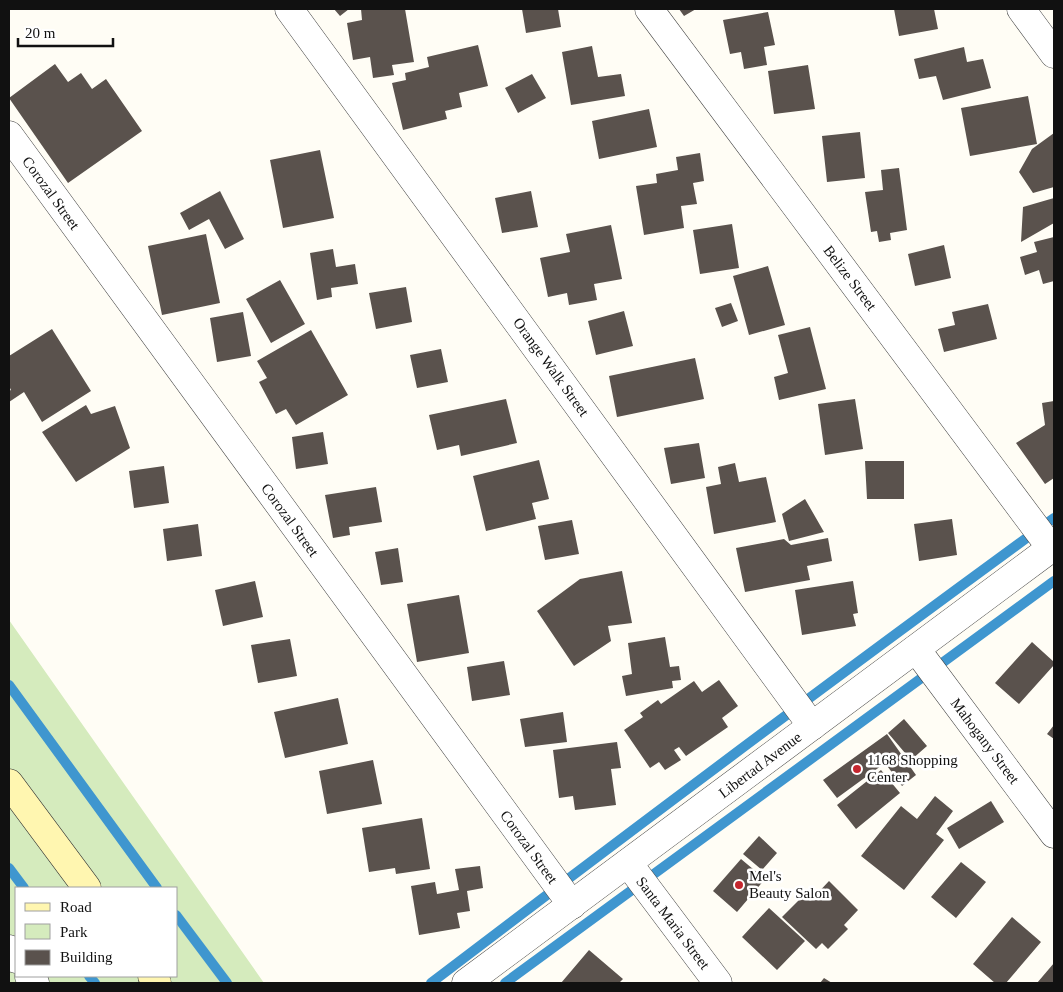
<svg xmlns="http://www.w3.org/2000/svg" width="1063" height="992" viewBox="0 0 1063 992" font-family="'Times New Roman',serif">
<rect width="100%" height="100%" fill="#fffdf5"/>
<path fill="#d5ebbd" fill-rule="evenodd" d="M9,620L264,983H9ZM16,888H176V976H16Z"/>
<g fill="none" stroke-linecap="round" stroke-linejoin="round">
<path stroke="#3f96cf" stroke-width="10" d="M9,685L157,888
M9,868L24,888
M176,915L227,983
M89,976L95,983
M431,983C637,826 844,671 1054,518
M505,983L1054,581"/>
</g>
<path fill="#5a524d" d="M334,9H349L340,16Z
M361,9H405L414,62L392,65L394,75L373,78L370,57L353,60L347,23L362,20Z
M522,9H558L561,27L526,33Z
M679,9H696L684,16Z
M894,9H934L938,29L899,36Z
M768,12L775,45L764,47L767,65L744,69L741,52L730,54L723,20Z
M478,45L488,86L459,93L462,107L445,111L447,119L403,130L392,83L406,80L405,73L429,67L427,57Z
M592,46L598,77L621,74L625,96L571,105L562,52Z
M964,47L967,62L983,59L991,88L943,100L936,76L919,79L914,59Z
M55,64L68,82L81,73L92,89L106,79L142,131L68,183L9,98Z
M808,65L815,109L774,114L768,71Z
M532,74L546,98L518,113L505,88Z
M1028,96L1037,144L970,156L961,108Z
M649,109L657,147L599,159L592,121Z
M860,132L865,178L827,182L822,136Z
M1054,133V187L1033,193L1019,172L1032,149Z
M320,150L334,218L283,228L270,160Z
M700,153L704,181L693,183L697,204L681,206L684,228L644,235L636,186L657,183L656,174L678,170L676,157Z
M899,168L907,230L890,233L891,240L879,242L877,231L871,232L865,192L883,190L881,170Z
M220,191L244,239L225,249L209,219L189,230L180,213Z
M531,191L538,227L502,233L495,198Z
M1054,198V223L1021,242L1023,207Z
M732,224L739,268L700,274L693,230Z
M611,225L622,279L594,284L597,300L569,305L567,293L548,297L540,258L570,252L566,234Z
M206,234L220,303L162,315L148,246Z
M1054,237V281L1043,284L1039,270L1025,275L1020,257L1037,252L1034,242Z
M944,245L951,278L915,286L908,254Z
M333,249L336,267L355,264L358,284L331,288L332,297L317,300L310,253Z
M768,266L785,325L749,335L733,276Z
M280,280L305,324L271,343L246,299Z
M406,287L412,322L376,329L369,293Z
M731,303L738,321L722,327L715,308Z
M988,304L997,339L944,352L938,329L955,325L952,312Z
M624,311L633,346L596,355L588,321Z
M243,312L251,356L217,362L210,318Z
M810,327L826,389L779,400L774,377L788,373L778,335Z
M52,329L91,391L42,422L24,392L9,402V391L11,390L9,386V356Z
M311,330L348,395L296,425L286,409L276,414L259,382L267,378L257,361Z
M441,349L448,382L417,388L410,355Z
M695,358L704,399L617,417L609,376Z
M506,399L517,443L461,456L459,445L437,450L429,415Z
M855,399L863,449L825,455L818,404Z
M1054,401V478L1045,484L1016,443L1045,425L1042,403Z
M86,405L91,414L115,406L130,448L76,482L42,432Z
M323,432L328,464L296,469L292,437Z
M699,443L705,478L671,484L664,448Z
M539,460L549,499L532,503L536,519L486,531L473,476Z
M865,461H904V499H867Z
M735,463L739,482L766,477L776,522L714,534L706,487L721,484L718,467Z
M164,466L169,503L134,508L129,471Z
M376,487L382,522L349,527L350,535L333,538L325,495Z
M805,499L824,532L789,541L782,514Z
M952,519L957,555L919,561L914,524Z
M572,520L579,554L545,560L538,526Z
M198,524L202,556L167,561L163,529Z
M828,538L832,561L807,566L810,580L745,592L736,548L784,539L791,545Z
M398,548L403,582L381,585L375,552Z
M622,571L632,623L608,626L611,641L574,666L537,611L580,579Z
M255,581L263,617L223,626L215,590Z
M853,581L858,613L853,614L856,626L802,635L795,590Z
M459,595L469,653L417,662L407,604Z
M665,637L670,667L679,666L681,680L672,681L673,688L626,696L622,676L632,674L628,643Z
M290,639L297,676L258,683L251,645Z
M1032,642L1054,662V665L1019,704L995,683Z
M504,661L510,695L472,701L467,667Z
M719,680L738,706L722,718L728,727L686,756L679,747L674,750L681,760L665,770L659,762L650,768L624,730L643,717L640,713L658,700L661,704L694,681L702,692Z
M338,698L348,744L285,758L274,712Z
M563,712L567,742L525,747L520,719Z
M904,719L927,746L911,760L888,733Z
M1054,725V739L1047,734Z
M887,734L916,775L902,786L885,763L837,798L823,780Z
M617,742L621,768L611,769L616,805L575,810L573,796L559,798L553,750Z
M373,760L382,804L327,814L319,771Z
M881,770L900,793L856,829L837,805Z
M935,796L953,811L936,834L944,840L904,890L861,856L901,806L917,819Z
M991,801L1004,822L959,849L947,828Z
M422,818L430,869L396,874L395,868L369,872L362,828Z
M759,836L777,853L762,870L743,854Z
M741,859L765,879L737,912L713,891Z
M961,862L986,882L956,918L931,897Z
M480,866L483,888L467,891L470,911L457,913L460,928L419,935L411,886L435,882L437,894L459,890L455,869Z
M829,881L858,910L844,925L848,929L828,949L822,943L816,949L782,917L809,890L815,896Z
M769,908L805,941L777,970L742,937Z
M1012,917L1041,942L1006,983H995L973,964Z
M589,950L623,979L619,983H561Z
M1054,963V983H1037Z
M824,978L832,983H820Z"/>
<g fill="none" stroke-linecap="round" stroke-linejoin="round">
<g stroke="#444" stroke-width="29">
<path id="minor" d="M289,9L812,726
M649,9L1051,548
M1021,9L1054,54
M9,135L572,905
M916,649L1054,834
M628,863L718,983
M9,949L16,959
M29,976L35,983"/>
</g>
<g stroke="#444" stroke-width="29">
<path id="tertiary" d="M466,983L1054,546"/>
</g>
<g stroke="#333" stroke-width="29">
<path id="secondary" d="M9,783L87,888
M152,976L157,983"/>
</g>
<use href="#minor" stroke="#fff" stroke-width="28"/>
<use href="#tertiary" stroke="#fff" stroke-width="28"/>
<use href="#secondary" stroke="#fff6b0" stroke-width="28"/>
</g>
<g fill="#c4262e" stroke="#fff" stroke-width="2">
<circle cx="857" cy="769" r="5"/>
<circle cx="739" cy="885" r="5"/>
</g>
<g text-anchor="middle" stroke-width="5" stroke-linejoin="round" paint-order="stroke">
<g font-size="15" fill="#111" stroke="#fff">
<text transform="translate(51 193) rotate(54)" y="5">Corozal Street</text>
<text transform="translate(850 278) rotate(53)" y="5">Belize Street</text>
<text transform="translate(551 367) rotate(54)" y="5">Orange Walk Street</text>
<text transform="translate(290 520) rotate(54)" y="5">Corozal Street</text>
<text transform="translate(985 741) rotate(53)" y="5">Mahogany Street</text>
<text transform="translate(760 765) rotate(-37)" y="5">Libertad Avenue</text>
<text transform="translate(529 847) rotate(54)" y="5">Corozal Street</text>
<text transform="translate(673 923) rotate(53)" y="5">Santa Maria Street</text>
</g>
<g font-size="15" fill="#111" stroke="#fff" text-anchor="start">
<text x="867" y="765">1168 Shopping<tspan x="867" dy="17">Center</tspan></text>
<text x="749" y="881">Mel's<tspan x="749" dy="17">Beauty Salon</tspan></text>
</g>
</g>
<rect width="1063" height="992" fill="none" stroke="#111111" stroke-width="20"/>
<rect x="15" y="887" width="162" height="90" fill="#ffffff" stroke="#a0a0a0"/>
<rect x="25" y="903" width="25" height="8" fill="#fff6b0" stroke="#a0a0a0"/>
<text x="60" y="912" font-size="15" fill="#111111">Road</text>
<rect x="25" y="924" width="25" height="15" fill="#d5ebbd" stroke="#a0a0a0"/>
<text x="60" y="937" font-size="15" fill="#111111">Park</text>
<rect x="25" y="950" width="25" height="15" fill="#5a524d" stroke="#a0a0a0"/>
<text x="60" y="962" font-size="15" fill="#111111">Building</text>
<path d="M18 38v8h95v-8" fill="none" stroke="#111111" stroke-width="2.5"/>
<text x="25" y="38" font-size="15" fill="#111111" stroke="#ffffff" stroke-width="4" paint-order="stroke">20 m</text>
</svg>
